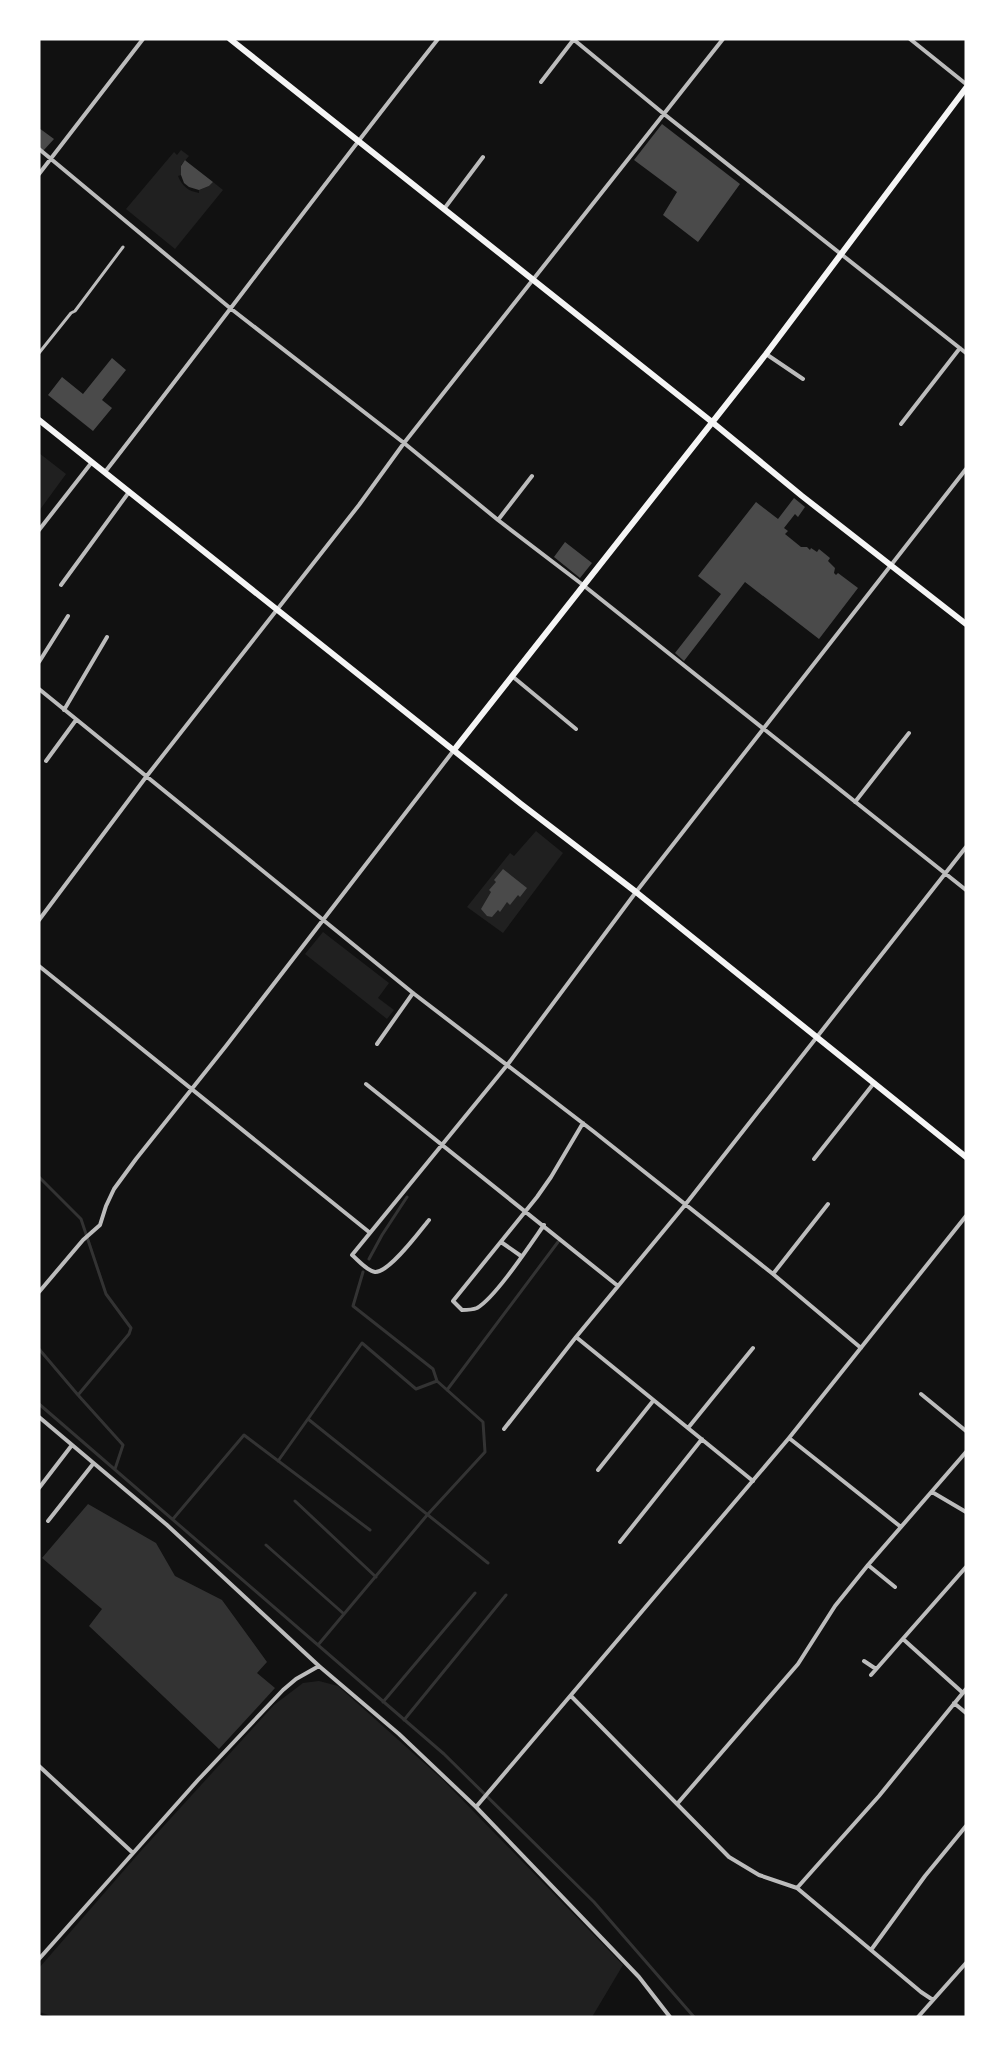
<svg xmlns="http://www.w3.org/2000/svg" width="1005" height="2056" viewBox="0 0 1005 2056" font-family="'Source Serif 4',serif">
<rect width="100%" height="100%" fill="#111"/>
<path fill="#202020" d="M181,150L189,156L181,165V175L178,176C182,186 188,191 199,193V190L209,186L213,182L223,190L175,249L126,209L174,152L177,155Z
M39,453L66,474L39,511Z
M536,831L563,853L503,933L467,907L510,853L514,856Z
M323,932L389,983L378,998L394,1010L387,1019L305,954Z
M319,1681L338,1686L442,1779L623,1965L592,2017H55L39,2012V1968L140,1852L274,1705L303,1683Z"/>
<path fill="#333" d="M88,1504L156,1543L175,1576L222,1600L267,1662L257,1673L275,1688L219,1749L89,1626L102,1609L42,1558Z"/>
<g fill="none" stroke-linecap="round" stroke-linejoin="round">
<path stroke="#333" stroke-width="3" d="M39,1177L81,1219L106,1294L131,1328L129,1334L78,1395L123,1445L115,1469
M369,1259L382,1235L407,1197
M39,1349L78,1395
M447,1390L558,1242
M39,1404L444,1754L594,1902L694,2017
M308,1419L488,1563
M278,1461L362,1343L416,1389L437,1381
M295,1501L376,1577
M173,1519L244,1435L370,1530
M266,1545L344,1614
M318,1645L428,1514L485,1452L483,1422L437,1381L433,1369L353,1306L363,1272
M383,1702L475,1593
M404,1720L506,1595"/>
</g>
<path fill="#4a4a4a" d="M662,124L740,184L698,242L663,215L677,192L634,160Z
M39,128L54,139L43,151L39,148Z
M185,160L186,161L213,182L209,186L199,190L189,187L184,183L181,175V166Z
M112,358L126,370L102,400L112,408L93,431L48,395L62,377L83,394Z
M794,498L805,507L798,517L795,514L784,528L788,531L785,534L801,547H807L810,550L811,548L817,552L819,549L830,558L828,561L835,568L834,573L836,575L838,573L858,588L819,639L745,582L684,661L675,653L721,594L698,576L756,502L778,519Z
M565,542L592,563L580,578L554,557Z
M503,869L527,888L520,897L518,895L510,905L507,902L500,912L498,910L492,917L487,916L481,909L491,892L489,890L496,882L494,880Z"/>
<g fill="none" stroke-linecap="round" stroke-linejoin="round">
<path stroke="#bcbcbc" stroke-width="3" d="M39,353L71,313L75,311L123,247"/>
<path stroke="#bcbcbc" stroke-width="4" d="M573,39L664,114L966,353
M910,39L966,84
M541,82L574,39
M39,149L230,308L404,443L498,520L583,585L966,890
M39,174L143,39
M444,209L483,157
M766,354L803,379
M901,424L960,348
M105,472C217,328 325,182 438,39
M498,520L532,476
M39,530L92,462
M61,585L129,492
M39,662L68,616
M512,676L576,729
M39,689L413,993L593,1131L773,1274L861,1348
M64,710L107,637
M46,761L76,720
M855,802L909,733
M39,920L146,777L359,505L404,443L723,39
M39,966L369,1232
M377,1044L413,993
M366,1084L618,1286
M814,1159L874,1083
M429,1220C420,1231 389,1273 375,1272C367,1271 358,1260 352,1255L508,1064L636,892L966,469
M544,1225C530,1245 495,1298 477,1308C472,1310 468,1310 462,1310L453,1301L537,1197L551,1177L583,1123
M501,1242L521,1256
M773,1274L828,1204
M39,1292L83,1240L100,1225L106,1206L114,1189L136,1159L226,1046L454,750
M576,1337L753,1481
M921,1394L966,1431
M39,1417L167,1525L319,1666
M688,1428L753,1348
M504,1429L576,1337L685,1205L966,847
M789,1438L901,1527
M598,1470L653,1401
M39,1488L72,1445
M932,1492L966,1512
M48,1521L93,1464
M620,1542L702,1439
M868,1565L895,1587
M903,1639L963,1693
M864,1661L876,1669
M871,1675L966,1567
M571,1696L729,1857L759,1875L797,1888L921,1992L933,2000
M954,1703L966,1713
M39,1766L133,1853
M677,1804L798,1664L835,1606L868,1565L966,1452
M476,1807L789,1438L966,1216
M797,1888L879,1796L966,1689
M871,1950L925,1876L966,1826
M39,1959L198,1780L283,1690L296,1679L319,1666L399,1734L476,1807L639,1977L670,2017
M39,2017H40
M918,2017L966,1963"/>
<path stroke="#f5f5f5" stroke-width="6" d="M230,39L712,422L802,496L966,624
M39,420L521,804L636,892L966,1157
M454,750L766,354L966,88"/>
</g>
<rect width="1005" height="2056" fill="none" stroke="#ffffff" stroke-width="81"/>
</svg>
